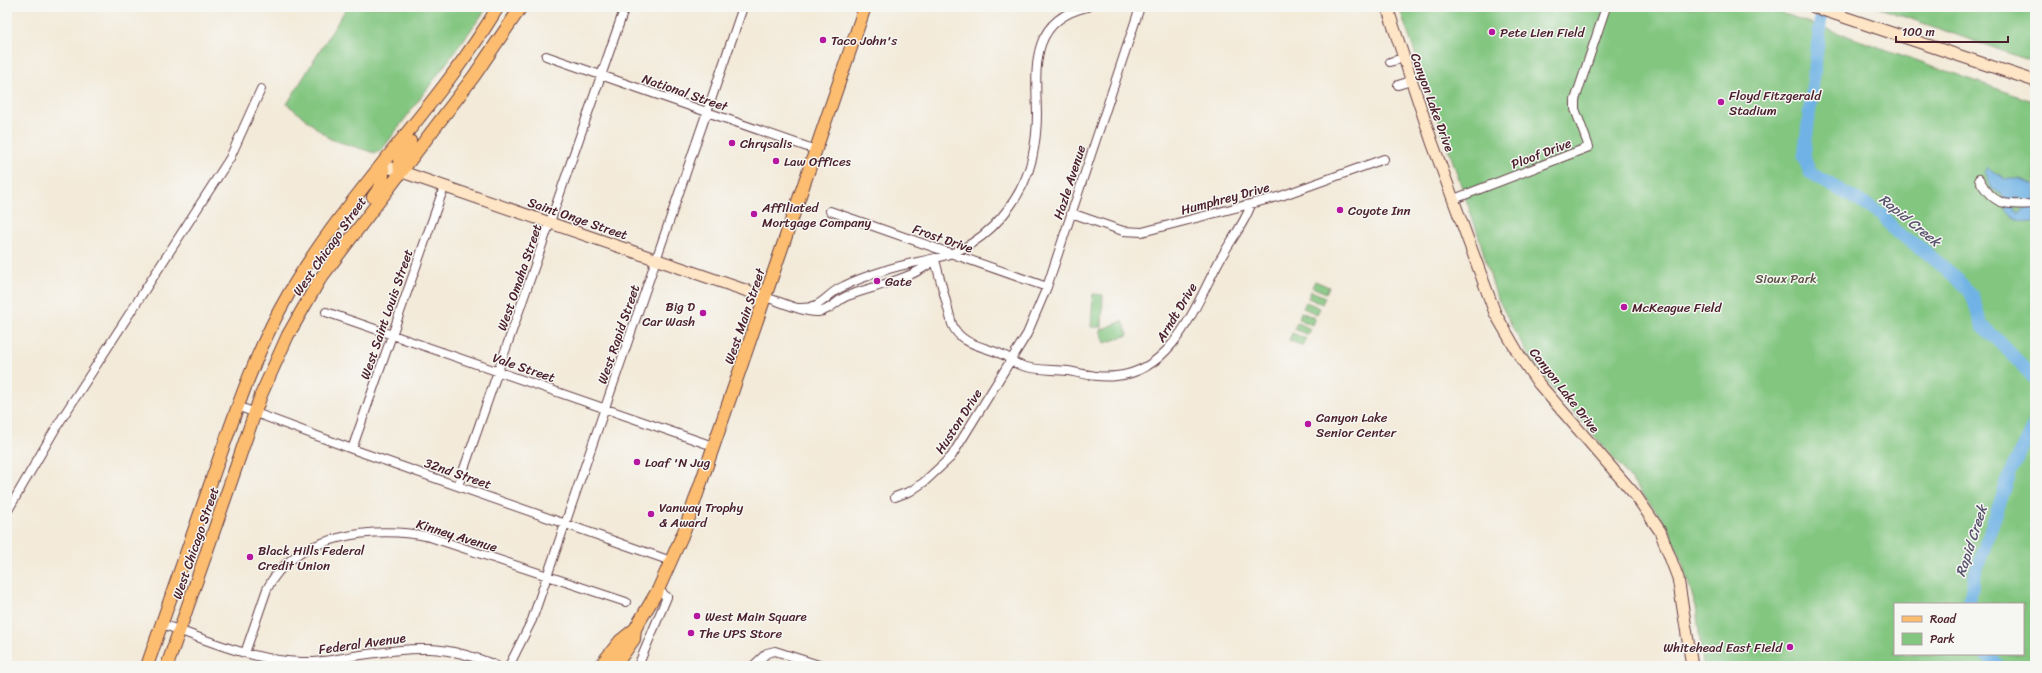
<svg xmlns="http://www.w3.org/2000/svg" width="2042" height="673" viewBox="0 0 2042 673" font-family="Sriracha,sans-serif">
<rect width="100%" height="100%" fill="#f6f6f2"/>
<filter id="ink" filterUnits="userSpaceOnUse"><feTurbulence type="fractalNoise" baseFrequency=".025" numOctaves="2"/><feDisplacementMap in="SourceGraphic" scale="8" xChannelSelector="R" yChannelSelector="G"/><feConvolveMatrix kernelMatrix="1 2 1 2 8 2 1 2 1" color-interpolation-filters="sRGB"/></filter>
<filter id="wash" filterUnits="userSpaceOnUse"><feTurbulence type="fractalNoise" baseFrequency=".012" numOctaves="4" result="noise"/><feDisplacementMap in="SourceGraphic" scale="16" xChannelSelector="R" yChannelSelector="G"/><feGaussianBlur stdDeviation="0.9" result="paint"/><feColorMatrix in="noise" values="0 0 0 0 0 0 0 0 0 0 0 0 0 0 0 0 0 1.4 0 .05"/><feComposite in="paint" operator="in"/></filter>
<g filter="url(#wash)">
<rect width="100%" height="100%" fill="#f3ead9"/>
<path fill="#82c680" stroke="#667256" fill-rule="evenodd" d="M347,7H488L381,151L375,153L330,139L287,104Z
M1399,7H1765L2035,102V666H1703L1696,607L1680,556L1667,525L1616,461L1539,372L1515,332L1496,295L1477,231ZM1895,604H2023V654H1895Z
M1877,7H2035V60L2034,62Z
M1315,281L1329,287L1326,293L1312,287Z
M1311,291L1325,297L1322,304L1308,298Z
M1093,294L1103,295L1102,327H1091Z
M1306,302L1320,308L1317,314L1303,308Z
M1301,312L1315,318L1312,325L1299,319Z
M1123,321L1128,335L1105,343L1100,330Z
M1297,323L1311,329L1308,335L1294,329Z
M1292,333L1306,339L1303,346L1289,340Z"/>
<path fill="#70b2e5" stroke="#5d6888" fill-rule="evenodd" d="M1988,167L2005,179H2021L2035,185L2034,222C2023,224 2008,216 2004,206C2002,201 2004,197 2001,193L1992,189L1985,171ZM2018,198L2024,201L2025,208L2019,213L2016,212L2013,207L2015,199Z"/>
<g fill="none" stroke-linecap="round" stroke-linejoin="round">
<path stroke="#70b2e5" stroke-width="2" d="M2030,436L2035,440"/>
<path stroke="#70b2e5" stroke-width="13" d="M1821,7L1820,26L1804,157L1810,173L1882,214L1895,231L1922,249L1953,275L1972,295L1982,326L1997,339L2035,379
M1969,604L1974,577L2011,471L2035,422
M1985,654L2000,666"/>
</g>
</g>
<g filter="url(#ink)">
<g fill="none" stroke-linecap="round" stroke-linejoin="round">
<g stroke="#633d45" stroke-width="10">
<path id="street" d="M546,56L816,150
M1390,62L1403,58
M1398,85L1411,81
M1979,179C1994,207 2007,205 2035,204
M1454,199L1589,147L1575,109V100L1606,7
M830,211L1047,287
M1071,213L1123,231L1142,232L1281,196L1384,159
M935,260L952,324C961,347 988,346 1007,357C1011,360 1015,364 1020,365C1034,371 1052,369 1068,371C1084,374 1099,378 1116,376C1172,371 1194,309 1217,265C1227,245 1243,227 1251,205
M765,297C779,301 804,313 818,312C830,311 837,300 847,296C877,285 910,280 935,260
M799,308C823,309 825,294 844,286C856,280 870,275 883,271C913,260 945,261 972,243C1000,225 1024,193 1032,159C1035,145 1037,129 1037,114C1036,69 1029,20 1087,7
M326,312L713,446
M237,406L352,449L671,561
M352,449L444,187
M458,486L625,7
M895,497L911,491L924,482L951,457L1027,334L1047,287L1140,7
M7,512L57,426L230,158L261,89
M162,624C207,640 253,661 302,662C319,663 337,659 354,656C411,648 441,642 497,666
M245,653L267,589C294,534 377,525 430,537L626,602
M509,666L532,620L743,7
M638,666L667,597L658,590
M753,666L767,653L775,651L822,666"/>
</g>
<g stroke="#633d45" stroke-width="13">
<path id="secondary" d="M1387,7L1432,142L1495,313L1521,358L1539,384L1636,496L1660,531L1678,578L1692,666
M1814,7L2035,81
M382,165L765,297"/>
</g>
<g stroke="#633d45" stroke-width="14">
<path id="primary" d="M400,172L399,159L410,141
M373,197C380,188 386,177 382,165
M147,666C169,603 191,539 213,476C235,414 255,352 288,295C348,192 437,109 498,7
M167,666L261,395L288,335L320,279L474,76L521,7
M600,666L620,641L635,629
M615,666L634,639L635,629L658,590L685,529L865,7"/>
</g>
<use href="#street" stroke="#fff" stroke-width="8"/>
<use href="#secondary" stroke="#fee5c5" stroke-width="11"/>
<use href="#primary" stroke="#fcbd6f" stroke-width="12"/>
</g>
</g>
<g fill="#b5179e" stroke="#f6f6f2" stroke-width="1.5">
<circle cx="1492" cy="32" r="4"/>
<circle cx="823" cy="40" r="4"/>
<circle cx="1721" cy="102" r="4"/>
<circle cx="732" cy="143" r="4"/>
<circle cx="776" cy="161" r="4"/>
<circle cx="1340" cy="210" r="4"/>
<circle cx="754" cy="214" r="4"/>
<circle cx="877" cy="281" r="4"/>
<circle cx="1624" cy="307" r="4"/>
<circle cx="703" cy="313" r="4"/>
<circle cx="1308" cy="424" r="4"/>
<circle cx="637" cy="462" r="4"/>
<circle cx="651" cy="514" r="4"/>
<circle cx="250" cy="557" r="4"/>
<circle cx="697" cy="616" r="4"/>
<circle cx="691" cy="633" r="4"/>
<circle cx="1790" cy="647" r="4"/>
</g>
<g text-anchor="middle" stroke-width="3" stroke-linejoin="round" paint-order="stroke">
<g font-size="13" fill="#4a1f2b" stroke="#f6f6f2" text-anchor="start">
<text x="1500" y="37">Pete Lien Field</text>
<text x="831" y="45">Taco John's</text>
<text x="1729" y="100">Floyd Fitzgerald<tspan x="1729" dy="15">Stadium</tspan></text>
<text x="740" y="148">Chrysalis</text>
<text x="784" y="166">Law Offices</text>
<text x="762" y="212">Affiliated<tspan x="762" dy="15">Mortgage Company</tspan></text>
<text x="1348" y="215">Coyote Inn</text>
<text x="885" y="286">Gate</text>
<text x="695" y="311" text-anchor="end">Big D<tspan x="695" dy="15">Car Wash</tspan></text>
<text x="1632" y="312">McKeague Field</text>
<text x="1316" y="422">Canyon Lake<tspan x="1316" dy="15">Senior Center</tspan></text>
<text x="645" y="467">Loaf 'N Jug</text>
<text x="659" y="512">Vanway Trophy<tspan x="659" dy="15">&amp; Award</tspan></text>
<text x="258" y="555">Black Hills Federal<tspan x="258" dy="15">Credit Union</tspan></text>
<text x="705" y="621">West Main Square</text>
<text x="699" y="638">The UPS Store</text>
<text x="1782" y="652" text-anchor="end">Whitehead East Field</text>
</g>
<g font-size="13" fill="#4a1f2b" stroke="#f6f6f2">
<text transform="translate(685 92) rotate(19)" y="5">National Street</text>
<text transform="translate(1433 102) rotate(70)" y="5">Canyon Lake Drive</text>
<text transform="translate(1541 153) rotate(-21)" y="5">Ploof Drive</text>
<text transform="translate(1069 182) rotate(-72)" y="5">Hazle Avenue</text>
<text transform="translate(1225 198) rotate(-15)" y="5">Humphrey Drive</text>
<text transform="translate(578 218) rotate(19)" y="5">Saint Onge Street</text>
<text transform="translate(943 238) rotate(19)" y="5">Frost Drive</text>
<text transform="translate(329 246) rotate(-55)" y="5">West Chicago Street</text>
<text transform="translate(519 277) rotate(-71)" y="5">West Omaha Street</text>
<text transform="translate(1176 312) rotate(-59)" y="5">Arndt Drive</text>
<text transform="translate(386 314) rotate(-71)" y="5">West Saint Louis Street</text>
<text transform="translate(744 316) rotate(-71)" y="5">West Main Street</text>
<text transform="translate(618 334) rotate(-71)" y="5">West Rapid Street</text>
<text transform="translate(524 367) rotate(19)" y="5">Vale Street</text>
<text transform="translate(1565 390) rotate(52)" y="5">Canyon Lake Drive</text>
<text transform="translate(958 421) rotate(-57)" y="5">Huston Drive</text>
<text transform="translate(458 473) rotate(19)" y="5">32nd Street</text>
<text transform="translate(457 535) rotate(17)" y="5">Kinney Avenue</text>
<text transform="translate(195 543) rotate(-71)" y="5">West Chicago Street</text>
<text transform="translate(362 643) rotate(-8)" y="5">Federal Avenue</text>
</g>
<g font-size="13" fill="#5b5144" stroke="#f6f6f2">
<text x="1786" y="283">Sioux Park</text>
</g>
<g font-size="14" font-style="italic" fill="#57526c" stroke="#f6f6f2">
<text transform="translate(1910 220) rotate(39)" y="5">Rapid Creek</text>
<text transform="translate(1971 541) rotate(-72)" y="5">Rapid Creek</text>
</g>
</g>
<rect width="2042" height="673" fill="none" stroke="#f6f6f2" stroke-width="24"/>
<rect x="1894" y="603" width="130" height="52" fill="#f6f6f2" stroke="#b1a0a2"/>
<rect x="1902" y="616" width="20" height="6" fill="#fcbd6f" stroke="#b1a0a2"/>
<text x="1930" y="623" font-size="12" fill="#4a1f2b">Road</text>
<rect x="1902" y="633" width="20" height="12" fill="#82c680" stroke="#b1a0a2"/>
<text x="1930" y="643" font-size="12" fill="#4a1f2b">Park</text>
<path d="M1896 36v6h112v-6" fill="none" stroke="#4a1f2b" stroke-width="2"/>
<text x="1902" y="36" font-size="12" fill="#4a1f2b" stroke="#f6f6f2" stroke-width="3" paint-order="stroke">100 m</text>
</svg>
